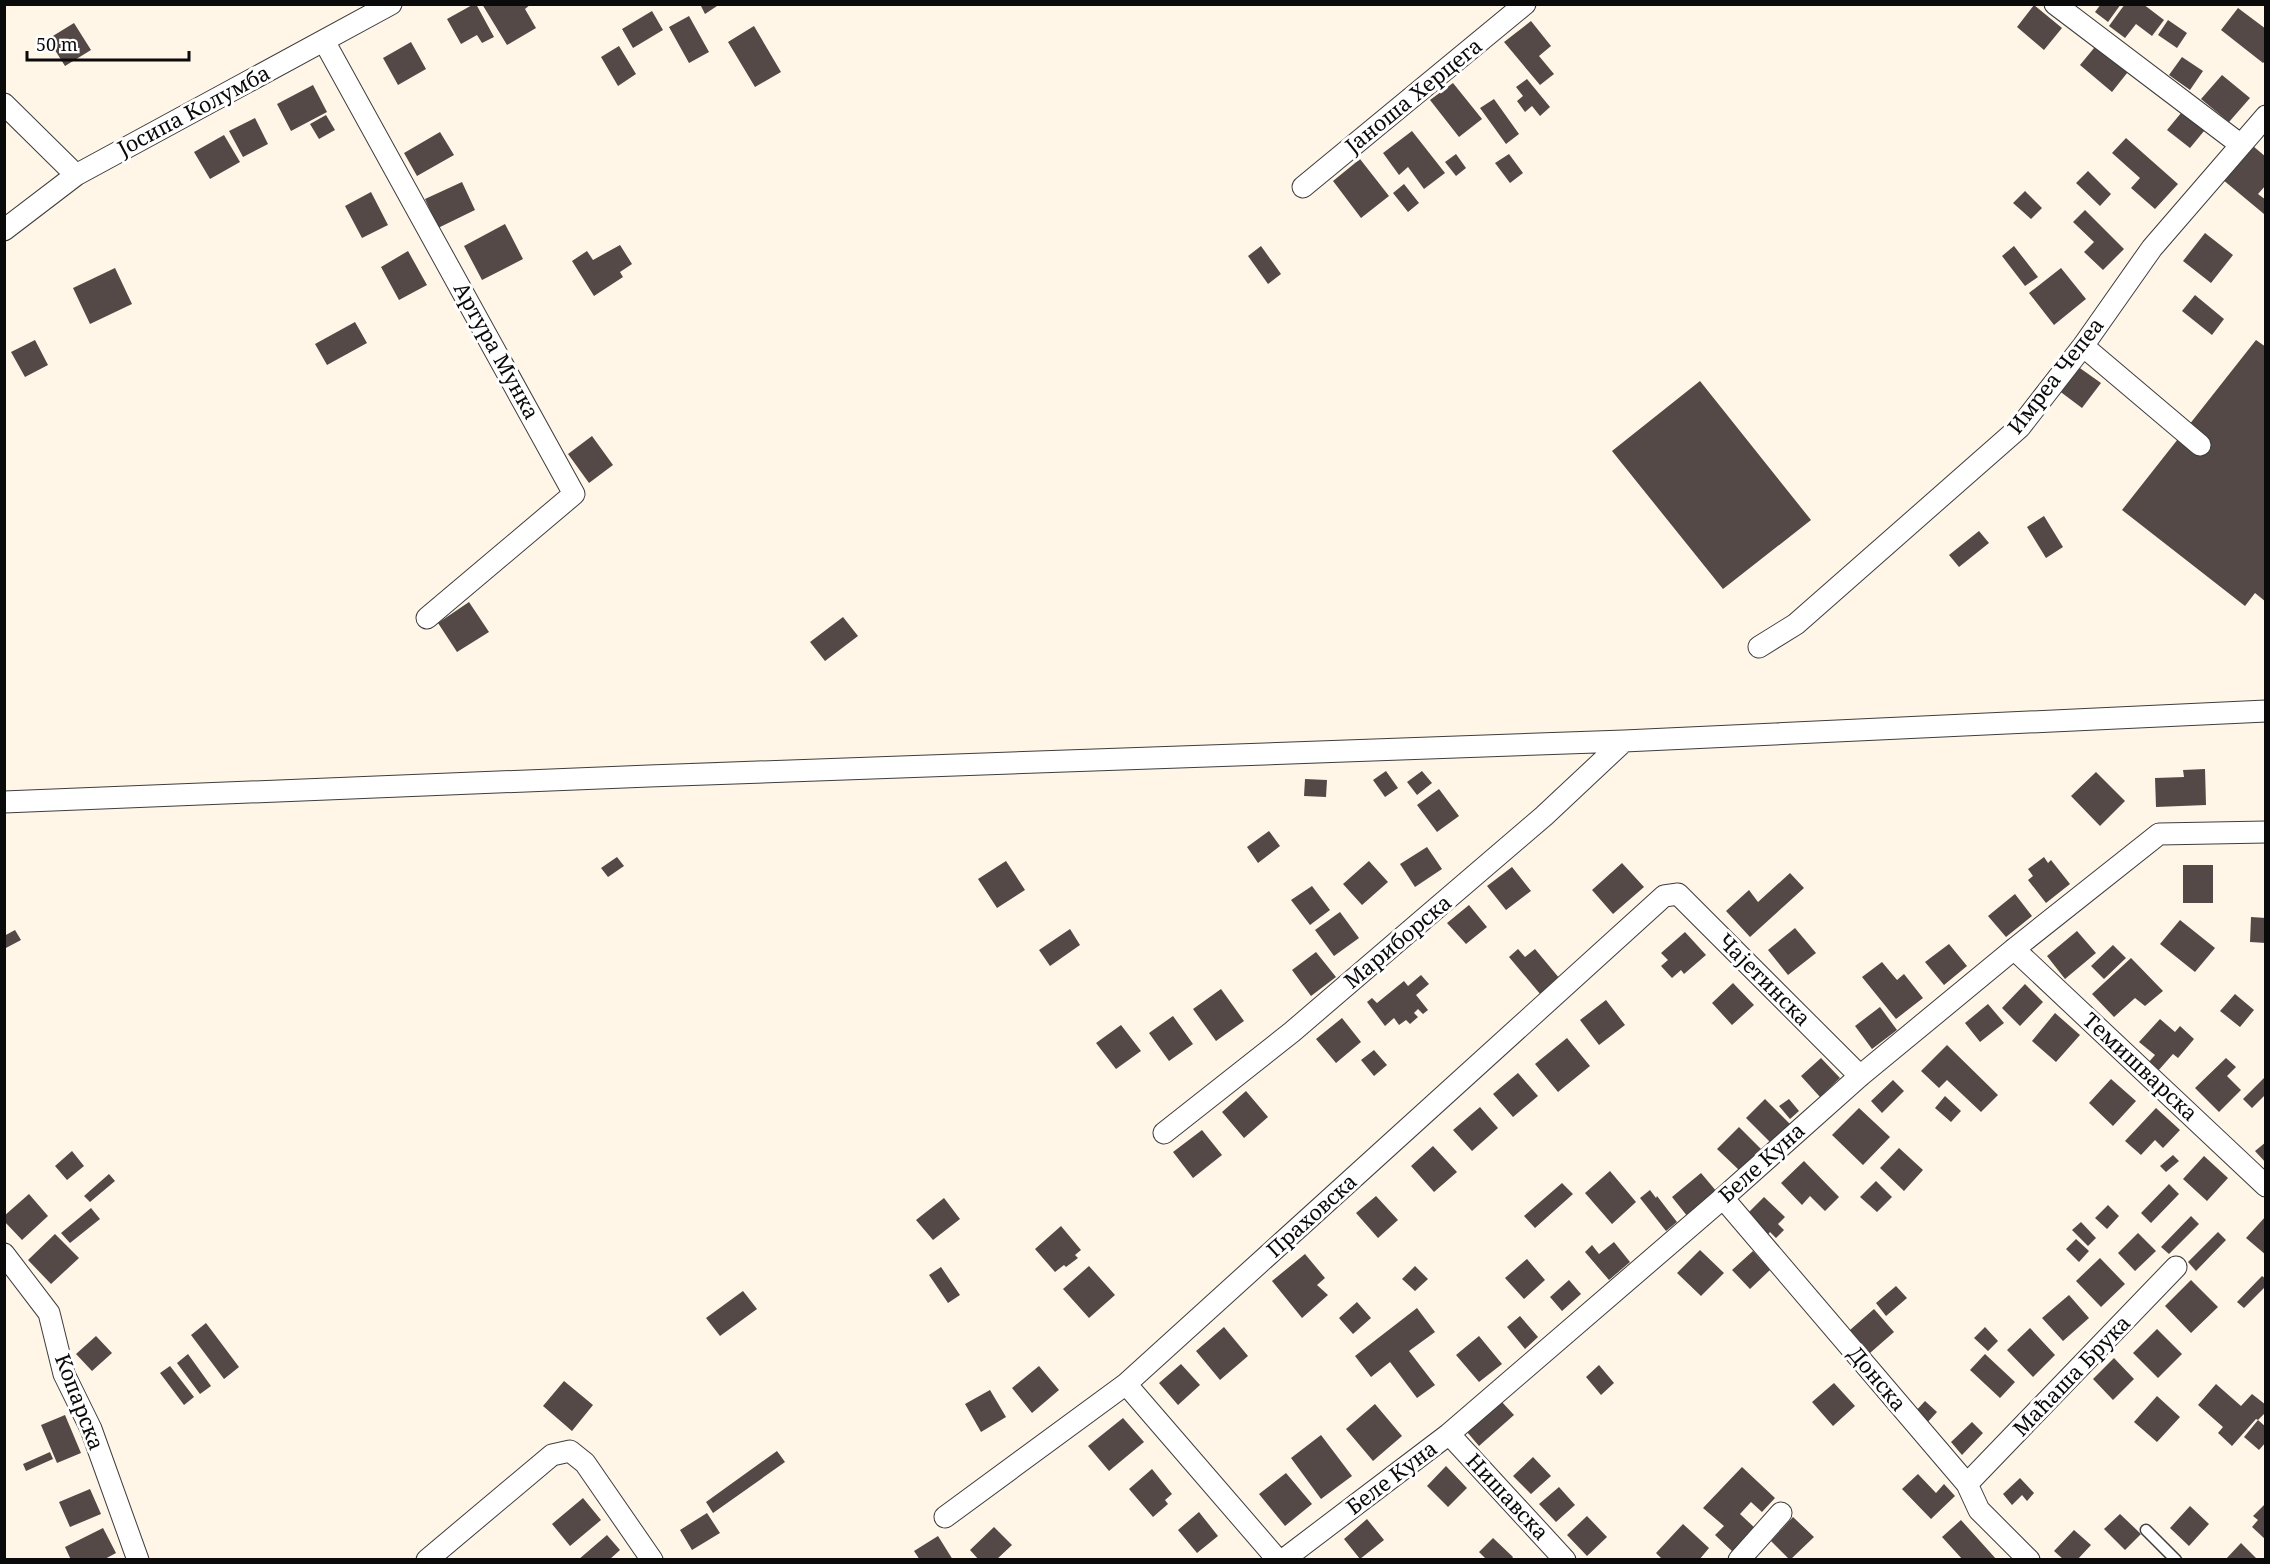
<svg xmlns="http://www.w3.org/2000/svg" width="2270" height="1564" viewBox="0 0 2270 1564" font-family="'Noto Serif',serif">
<rect width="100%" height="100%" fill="#fff6e8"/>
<path fill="#544946" d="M474,4H476L494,37L482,43L477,35L461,44L447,19Z
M482,4H531L525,9L536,28L507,45Z
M700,4H720L705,14Z
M2101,4H2121L2108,22L2095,12Z
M2125,4H2143L2164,20L2152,36L2136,24L2125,38L2109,26Z
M2034,5L2062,28L2044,50L2017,27Z
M2238,8L2266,29V60L2263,63L2221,30Z
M652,11L663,30L633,48L622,29Z
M689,16L709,52L689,63L669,27Z
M2168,20L2187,33L2177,48L2158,35Z
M1531,21L1551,46L1539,56L1554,74L1540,85L1504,42Z
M74,23L91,50L65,66L48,39Z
M754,26L781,72L755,87L728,42Z
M411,42L426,69L398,85L383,58Z
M2099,42L2131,68L2112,92L2080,65Z
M619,46L636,74L618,86L601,57Z
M2182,57L2203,71L2190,90L2169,75Z
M2222,75L2250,98L2229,122L2201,99Z
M1527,79L1550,107L1540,116L1532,106L1525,112L1517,101L1523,96L1516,87Z
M1453,83L1482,119L1459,137L1430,100Z
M313,85L327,112L291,131L277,104Z
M1494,99L1519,134L1506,144L1480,108Z
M2186,107L2209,125L2190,148L2167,130Z
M326,115L335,130L319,139L310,124Z
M255,118L268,144L243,157L229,131Z
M1412,131L1445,173L1424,189L1408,167L1399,175L1383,153Z
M440,132L454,155L417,176L404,153Z
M224,135L240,162L210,179L194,152Z
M2126,138L2178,184L2155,209L2131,188L2140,178L2112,153Z
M2247,141L2266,157V185L2258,194L2266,200L2264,214L2222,179Z
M1456,154L1466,168L1456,176L1445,162Z
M1509,154L1523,173L1510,183L1495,163Z
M1360,159L1389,196L1361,218L1333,181Z
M2088,171L2111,194L2100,206L2076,183Z
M462,182L475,210L438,228L425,199Z
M1404,184L1419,203L1408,212L1393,193Z
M2025,191L2042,208L2031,219L2013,203Z
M371,192L388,225L362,238L345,206Z
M2085,210L2124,249L2103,270L2084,252L2094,242L2073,222Z
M505,224L523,259L482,280L464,246Z
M2205,233L2233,255L2211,283L2183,261Z
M620,245L632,264L620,272L623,277L594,296L572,261L587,251L593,260Z
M1261,246L1281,274L1268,284L1248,256Z
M2014,246L2038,277L2025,286L2002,256Z
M408,251L427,285L399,300L381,267Z
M115,268L132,304L90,324L73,288Z
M2061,268L2086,299L2054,325L2029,293Z
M2195,295L2224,319L2212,335L2182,311Z
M355,322L367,343L327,365L315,344Z
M35,340L48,365L25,377L11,352Z
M2256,340L2266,347V602L2255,593L2245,606L2122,510Z
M2077,366L2101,383L2082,408L2058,390Z
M1700,381L1811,520L1723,589L1612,451Z
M592,436L613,465L589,483L568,454Z
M2044,516L2063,547L2046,558L2027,527Z
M1979,531L1989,543L1959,567L1949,555Z
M469,602L489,632L457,652L438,623Z
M843,617L858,636L825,661L810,642Z
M2205,769L2206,805L2156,807L2155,778L2184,777L2183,770Z
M1386,771L1398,788L1385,797L1373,780Z
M1422,771L1432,783L1417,795L1407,782Z
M2096,772L2125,801L2100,826L2071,796Z
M1305,779L1327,780L1326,797L1304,796Z
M1439,789L1459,816L1437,832L1417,805Z
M1269,831L1280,846L1258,863L1247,847Z
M1427,847L1442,869L1415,887L1400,864Z
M617,857L624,866L608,877L601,868Z
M2044,857L2048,863L2051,860L2070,884L2046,903L2028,880L2033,876L2028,869Z
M1006,861L1025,890L997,908L978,879Z
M1369,861L1388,882L1362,905L1343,884Z
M1622,863L1644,887L1613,914L1592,890Z
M2183,865H2213V903H2183Z
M1512,867L1531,891L1506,910L1487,886Z
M1790,873L1804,888L1750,937L1726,911L1749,890L1758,902Z
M1312,886L1330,910L1310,925L1291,900Z
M2015,894L2032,916L2006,937L1988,916Z
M1469,905L1487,927L1466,944L1447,923Z
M1340,912L1359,938L1334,956L1315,930Z
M2251,917L2266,918V943L2250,942Z
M2180,920L2215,948L2195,972L2160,944Z
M1795,928L1816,953L1788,975L1768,950Z
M1070,929L1080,945L1050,966L1039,950Z
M15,930L21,940L4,949V936Z
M2077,931L2096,953L2065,979L2047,956Z
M1685,932L1706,955L1684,974L1681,970L1672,978L1661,966L1668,960L1661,953Z
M1949,944L1967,966L1944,985L1925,962Z
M2113,945L2126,958L2104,979L2091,966Z
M1518,949L1525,957L1535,949L1565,985L1546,1001L1509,957Z
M1316,952L1336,977L1311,996L1292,970Z
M2131,958L2163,991L2145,1006L2135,998L2114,1017L2092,994Z
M1882,962L1897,980L1904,974L1923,998L1896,1019L1862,977Z
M1421,975L1429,984L1416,995L1428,1010L1423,1014L1418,1009L1414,1013L1418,1017L1410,1024L1406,1020L1399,1025L1394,1018L1385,1026L1367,1002L1372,998L1377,1003L1404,981L1408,986Z
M1733,983L1754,1005L1732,1025L1712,1003Z
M2025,984L2043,1002L2020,1026L2002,1008Z
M1221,989L1244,1021L1216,1041L1193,1009Z
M2235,994L2254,1010L2240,1027L2220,1011Z
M1606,1000L1625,1025L1599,1045L1580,1020Z
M1988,1004L2004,1023L1980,1042L1965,1023Z
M1880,1007L1897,1030L1872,1049L1855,1026Z
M2055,1013L2080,1035L2056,1062L2032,1041Z
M1173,1016L1193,1044L1169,1061L1149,1033Z
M1342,1018L1361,1042L1336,1063L1316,1039Z
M2160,1019L2175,1032L2180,1026L2194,1039L2178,1058L2173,1054L2157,1072L2148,1063L2155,1055L2139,1042Z
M1121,1025L1141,1051L1116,1069L1096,1043Z
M1567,1038L1590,1066L1558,1092L1535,1064Z
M1947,1045L1998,1095L1981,1112L1947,1080L1939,1088L1921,1071Z
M1374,1050L1387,1065L1374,1076L1361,1060Z
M1821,1058L1840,1078L1820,1097L1801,1076Z
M2226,1058L2236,1067L2227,1076L2241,1090L2219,1112L2195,1088Z
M1518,1073L1538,1096L1513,1117L1493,1094Z
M2264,1078L2266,1080V1094L2252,1108L2243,1099Z
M2111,1079L2136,1101L2113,1126L2089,1103Z
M1893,1080L1904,1091L1882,1113L1871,1101Z
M1246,1091L1268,1117L1244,1138L1222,1112Z
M1945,1096L1961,1111L1951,1122L1935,1108Z
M1765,1099L1790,1124L1771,1143L1746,1118Z
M1789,1099L1799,1111L1790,1119L1779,1106Z
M1480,1107L1498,1128L1472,1151L1453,1130Z
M1859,1108L1890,1137L1863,1165L1832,1135Z
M2156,1108L2180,1130L2163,1148L2155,1140L2141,1155L2125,1141Z
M1739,1127L1761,1149L1739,1170L1717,1149Z
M1202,1130L1222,1155L1193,1178L1173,1152Z
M2266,1142V1163L2255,1151Z
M1433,1146L1457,1172L1434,1192L1411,1166Z
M1899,1148L1923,1170L1904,1191L1880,1168Z
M72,1151L84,1166L67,1180L55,1166Z
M2173,1155L2179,1161L2166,1172L2160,1166Z
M2204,1156L2228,1178L2207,1201L2183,1179Z
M1804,1161L1839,1197L1825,1211L1810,1196L1802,1205L1781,1183Z
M1610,1171L1636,1202L1612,1224L1585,1193Z
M1701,1173L1717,1192L1688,1217L1672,1197Z
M109,1174L115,1181L90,1202L84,1196Z
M1876,1181L1892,1197L1877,1212L1860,1197Z
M1562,1183L1573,1194L1535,1228L1524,1216Z
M2169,1184L2179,1194L2151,1223L2141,1213Z
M1650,1190L1656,1198L1657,1196L1677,1222L1666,1231L1640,1198Z
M29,1194L48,1216L22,1240L4,1221V1216Z
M1376,1196L1398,1220L1378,1238L1356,1213Z
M1764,1197L1785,1217L1778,1224L1784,1230L1776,1238L1770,1232L1765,1238L1744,1217Z
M944,1198L960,1219L933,1240L916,1220Z
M2108,1205L2119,1216L2107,1229L2095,1218Z
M91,1208L100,1219L70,1243L61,1233Z
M2191,1216L2199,1224L2169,1254L2161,1247Z
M2266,1216V1255L2246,1238Z
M2081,1222L2096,1238L2088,1246L2072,1230Z
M1061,1226L1081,1250L1075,1255L1078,1258L1066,1267L1064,1265L1055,1272L1035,1249Z
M2218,1232L2226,1240L2196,1271L2188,1262Z
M2138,1233L2156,1251L2135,1271L2118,1253Z
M55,1234L79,1258L51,1284L28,1260Z
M2076,1239L2089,1251L2079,1262L2066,1249Z
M1614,1242L1630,1262L1609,1280L1585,1252L1592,1245L1599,1254Z
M1700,1250L1724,1273L1701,1296L1677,1273Z
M1753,1251L1770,1270L1750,1289L1732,1270Z
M1305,1254L1325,1278L1317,1285L1328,1295L1302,1318L1272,1281Z
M2100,1258L2125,1284L2101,1307L2076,1281Z
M1527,1259L1545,1280L1524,1299L1505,1278Z
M1089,1266L1115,1295L1089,1318L1063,1289Z
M1415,1266L1428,1279L1415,1291L1402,1279Z
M941,1267L960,1295L948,1303L929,1275Z
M2262,1276L2266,1279V1286L2244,1308L2237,1302Z
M1569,1280L1581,1294L1562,1311L1550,1297Z
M2191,1280L2218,1307L2191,1333L2165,1306Z
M1896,1286L1907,1298L1886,1316L1876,1303Z
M743,1291L757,1309L720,1336L706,1318Z
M2069,1295L2089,1318L2063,1341L2042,1318Z
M1357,1302L1371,1318L1353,1334L1339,1318Z
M1417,1308L1435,1332L1409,1351L1435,1385L1417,1398L1390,1362L1371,1377L1355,1356Z
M1874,1309L1894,1332L1870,1353L1850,1330Z
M1520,1316L1538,1337L1525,1349L1507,1327Z
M206,1323L239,1367L224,1379L191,1335Z
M1224,1327L1248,1356L1220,1380L1196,1351Z
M1985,1327L1998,1341L1988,1351L1974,1338Z
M2030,1328L2055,1355L2033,1377L2007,1350Z
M2157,1329L2182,1354L2158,1378L2133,1353Z
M96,1336L112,1353L92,1371L76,1354Z
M1479,1336L1502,1364L1479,1382L1456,1355Z
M188,1354L211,1386L200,1394L177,1363Z
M1985,1354L2015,1382L2000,1398L1970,1370Z
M2114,1358L2134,1379L2113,1400L2093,1379Z
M1181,1364L1200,1385L1178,1405L1159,1383Z
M1599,1365L1614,1383L1601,1395L1586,1377Z
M170,1366L194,1397L184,1405L160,1373Z
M1039,1366L1059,1390L1032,1413L1012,1388Z
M564,1381L593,1405L572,1431L543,1406Z
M1834,1383L1855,1406L1833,1426L1812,1402Z
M2216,1384L2241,1406L2252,1394L2266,1405V1412L2258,1420L2256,1419L2232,1446L2218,1433L2223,1427L2198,1405Z
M990,1390L1006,1417L981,1432L965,1404Z
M2157,1396L2180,1417L2157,1442L2134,1422Z
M1501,1401L1514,1415L1479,1446L1467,1432Z
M1925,1401L1937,1412L1926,1424L1914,1413Z
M1375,1404L1402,1436L1373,1461L1346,1429Z
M65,1415L81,1453L57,1463L41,1425Z
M1123,1418L1144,1442L1109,1471L1088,1446Z
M2258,1420L2266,1427V1442L2259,1450L2244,1437Z
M1972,1422L1983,1433L1962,1455L1951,1442Z
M1321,1435L1352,1476L1321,1499L1291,1458Z
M777,1451L785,1462L713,1513L706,1502Z
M50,1452L53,1459L26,1471L23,1464Z
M1533,1457L1551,1476L1531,1494L1513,1476Z
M1446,1466L1467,1488L1448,1507L1427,1486Z
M1742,1467L1775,1498L1762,1512L1751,1502L1740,1514L1756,1529L1733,1552L1715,1535L1724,1526L1703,1508Z
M1152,1469L1172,1494L1165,1500L1168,1504L1153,1517L1129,1489Z
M1286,1473L1312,1504L1285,1526L1259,1494Z
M1918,1474L1936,1493L1944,1484L1955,1496L1931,1519L1902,1489Z
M2020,1478L2034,1493L2027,1501L2022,1495L2012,1505L2003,1494Z
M1559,1487L1575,1505L1556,1522L1539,1504Z
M90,1489L101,1514L70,1527L59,1502Z
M583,1498L601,1520L570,1546L552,1524Z
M2266,1503V1540L2252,1527L2258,1520L2253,1516Z
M2190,1506L2209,1524L2189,1546L2170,1528Z
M1199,1512L1218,1536L1197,1553L1178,1530Z
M707,1513L720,1533L692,1550L680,1530Z
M2120,1514L2141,1534L2125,1550L2104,1529Z
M1587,1516L1607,1537L1587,1556L1567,1535Z
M1793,1517L1814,1537L1790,1560L1771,1541Z
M1367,1519L1384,1540L1360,1559L1344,1539Z
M1961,1520L1997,1560H1963L1942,1537Z
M1683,1524L1709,1548L1699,1560H1663L1656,1553Z
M994,1527L1012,1545L996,1560H979L970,1550Z
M103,1528L116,1553L103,1560H71L65,1547Z
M2074,1530L2091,1545L2077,1560H2064L2054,1551Z
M607,1535L620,1550L609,1560H578Z
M938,1536L953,1560H920L914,1551Z
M1493,1538L1513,1557L1511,1560H1487L1479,1552Z
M2241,1543L2258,1560H2225Z"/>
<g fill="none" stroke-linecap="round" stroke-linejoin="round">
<g stroke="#3d3d3d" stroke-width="13">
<path id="lane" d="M2146,1530L2176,1560"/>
</g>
<g stroke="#3d3d3d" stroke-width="23">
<path id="street" d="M2055,4L2241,145
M324,41L574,494L427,618
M4,104L76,175
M1303,187L1525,4
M4,230L76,175L391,4
M2083,346L2200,445
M1759,647L1796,624L2020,427L2083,346L2152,248L2266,116
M4,802L649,776L1624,741L2266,711
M2014,949L2266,1186
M1164,1133L1292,1032L1544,816L1624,741
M1723,1198L1967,1484L1979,1510L2029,1560
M4,1254L49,1313L64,1374L91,1429L138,1560
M1126,1384L1278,1560
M1449,1434L1565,1560
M1967,1484L2176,1267
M945,1517L1126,1384L1664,896L1678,894L1860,1076
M427,1560L552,1455L570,1451L585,1463L652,1560
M1283,1560L1449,1434L1723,1198L1860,1076L2014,949L2159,834L2266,832
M1739,1560L1781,1513"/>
</g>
<use href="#lane" stroke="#fff" stroke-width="10"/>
<use href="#street" stroke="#fff" stroke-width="21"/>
</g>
<g text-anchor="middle" stroke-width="6" stroke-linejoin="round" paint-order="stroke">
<g font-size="21" fill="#0a0a0a" stroke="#fff">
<text transform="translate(1414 96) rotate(-39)" y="7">Јаноша Херцега</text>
<text transform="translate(194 111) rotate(-28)" y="7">Јосипа Колумба</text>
<text transform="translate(496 351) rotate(61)" y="7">Артура Мунка</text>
<text transform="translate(2056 376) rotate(-52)" y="7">Имреа Чепеа</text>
<text transform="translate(1398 942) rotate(-40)" y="7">Мариборска</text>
<text transform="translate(1764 980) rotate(45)" y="7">Чајетинска</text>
<text transform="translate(2140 1067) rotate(43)" y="7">Темишварска</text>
<text transform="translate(1762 1163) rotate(-42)" y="7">Беле Куна</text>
<text transform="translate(1312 1216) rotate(-42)" y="7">Праховска</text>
<text transform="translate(2072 1376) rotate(-46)" y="7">Маћаша Брука</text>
<text transform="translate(1877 1379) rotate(50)" y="7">Донска</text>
<text transform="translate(79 1402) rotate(69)" y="7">Копарска</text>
<text transform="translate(1392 1478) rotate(-37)" y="7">Беле Куна</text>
<text transform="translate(1507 1497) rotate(47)" y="7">Нишавска</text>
</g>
</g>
<rect width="2270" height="1564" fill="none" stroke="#0a0a0a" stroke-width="12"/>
<path d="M27 51v9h162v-9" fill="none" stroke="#0a0a0a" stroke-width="3"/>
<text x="36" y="51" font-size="18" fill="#0a0a0a" stroke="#ffffff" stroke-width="4.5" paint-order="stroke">50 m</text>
</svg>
